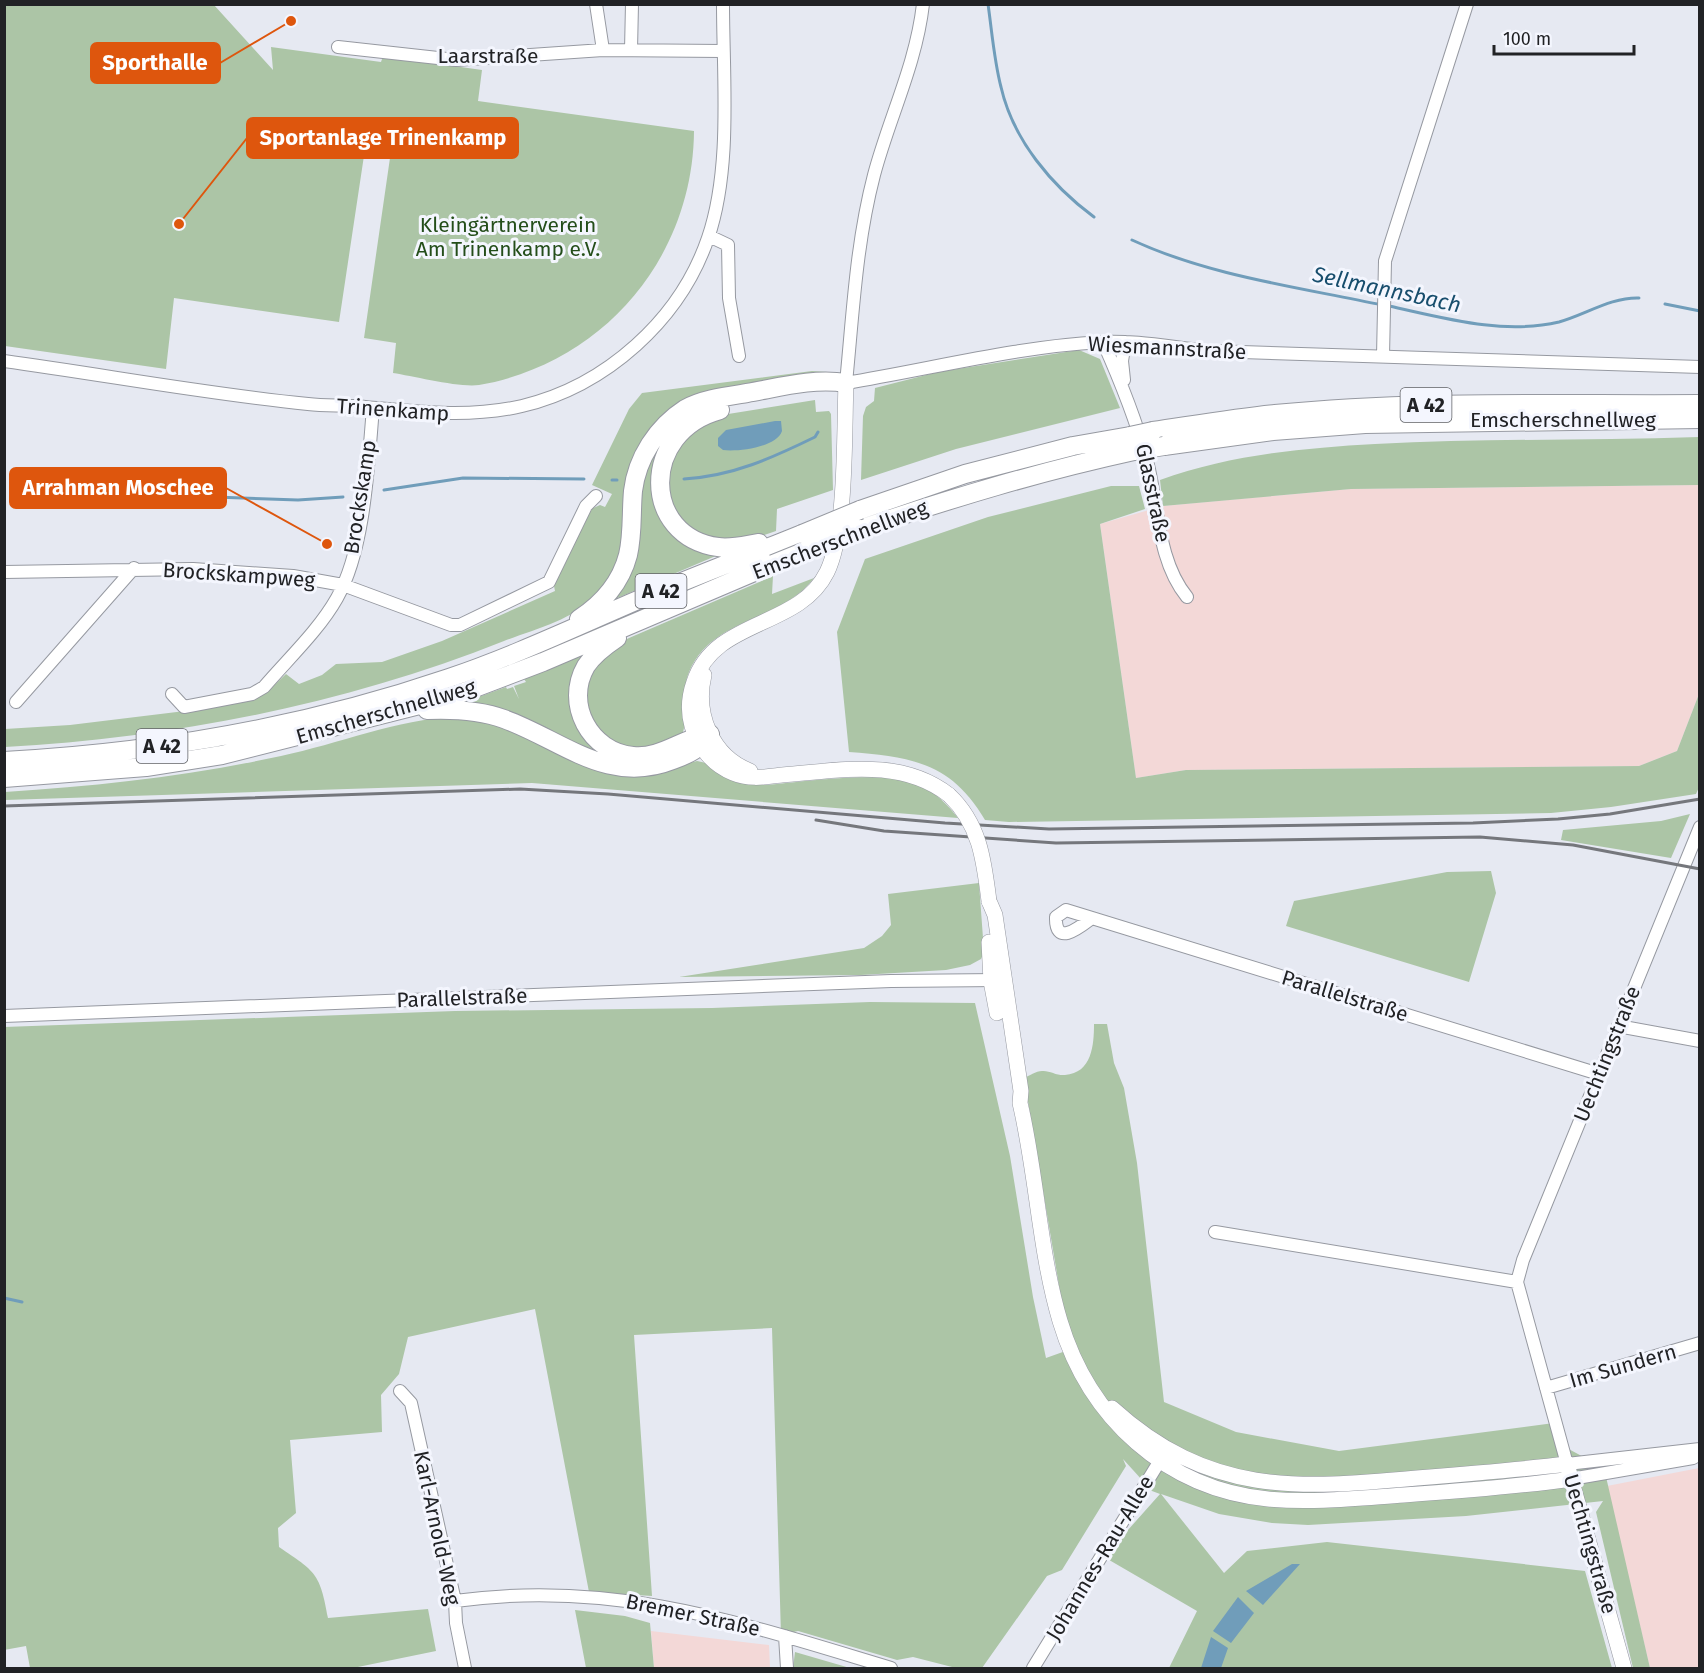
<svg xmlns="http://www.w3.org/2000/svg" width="1704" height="1673" viewBox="0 0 1704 1673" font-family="'Fira Sans',sans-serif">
<rect width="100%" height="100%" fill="#e6e9f2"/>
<path fill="#f3d8d7" d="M1699,485V694L1677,751L1639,766L1186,770L1136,778L1100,524L1163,506L1350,489Z
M1699,1468V1668H1650L1607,1486Z
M651,1631L769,1645L770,1668H654Z"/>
<path fill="#acc5a6" d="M5,5H214L273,70L271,47L381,62L383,56L482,70L478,101L694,131C693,257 604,363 479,385C460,388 413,376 393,373L396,343L364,338L391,151L386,137L370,126L281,131L365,149L339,322L174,298L166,369L5,346Z
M1079,350L1100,359L1120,408L956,449L861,480L863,416L866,407L874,401L875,388L938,372Z
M812,371L827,372L662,417C648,463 627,562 597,595C573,620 535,629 504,641C346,704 175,738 5,747V729L70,725L185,711L269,690L286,674L299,684L322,675L336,664L382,662L442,641L555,591L554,586L591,509L600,505L605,507L612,494L592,485L629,409L642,393Z
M815,400L816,412L829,411L831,414L833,490L777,509L776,531L749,540L706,539L676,515L665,484L682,435L722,415Z
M680,424L662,510L725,552L608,602L650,455Z
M1699,437V485L1351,489L1163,506L1160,480C1229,455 1303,448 1375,444C1483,438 1591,441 1699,437Z
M1111,486H1139L1145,509L1100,524L1136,778L1186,770L1639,766L1677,751L1699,694L1700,785L1696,794L1611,807L1551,813L1009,822L985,820C951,762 911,757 849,752L837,632L865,559L988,517Z
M773,576L772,594L814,578C781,622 712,617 689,672C680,693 690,714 682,735L655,749L616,747L586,714L587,676L615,645L629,638Z
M590,652L572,696L623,762L462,703L506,687L507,689L513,687L519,699L514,686L526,682L524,679Z
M455,717C477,720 498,723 518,731C552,745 582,773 620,775C647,777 671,767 697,761C721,765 739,783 764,785C805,782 883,769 920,785C935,792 948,805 958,818L532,783L5,800V792C98,786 189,776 281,756C338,744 398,719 455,717Z
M1690,814L1671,858L1561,840L1563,830L1661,821Z
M1491,871L1496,893L1469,982L1286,926L1294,901L1447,872Z
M979,883L984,952L981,959L970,965L946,970L861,975L679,977L864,948L882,936L891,925L888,894Z
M870,1002L975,1003L1010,1156L1033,1297L1046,1358L1074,1348L1065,1321L1024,1078C1029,1076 1036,1071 1042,1071C1049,1070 1057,1076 1065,1075C1092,1073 1094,1045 1094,1024H1107L1114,1063L1124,1088L1137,1163L1164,1402L1236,1432L1339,1451L1554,1423L1563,1446L1604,1468L1650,1668H1633L1596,1512L1603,1501L1466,1516L1308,1525L1272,1523L1219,1514L1161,1494L1224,1573L1247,1551L1327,1542L1585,1571L1612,1668H1169L1197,1611L1104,1557L1160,1494L1152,1491L1123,1459L1126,1466L1062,1570L1047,1576L982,1668H956L913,1657L897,1660L798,1631L781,1635L772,1328L634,1335L652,1596L589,1592L535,1309L408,1337L399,1374L381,1395L382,1432L290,1440L296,1513L278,1528L279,1547C316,1572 320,1573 328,1618L428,1609L436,1651L353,1668H30L26,1646L4,1650V1027L455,1011L712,1008Z
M575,1610L625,1616L650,1623L654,1668H586Z
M795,1652L850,1668H793Z"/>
<path fill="#709dba" d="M775,421H781L782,431C777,447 738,452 723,450L718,446V438L726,430Z
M1292,1564H1300L1263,1605L1246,1591Z
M1238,1597L1254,1613L1231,1643L1213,1631Z
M1211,1637L1228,1648L1221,1668H1201Z"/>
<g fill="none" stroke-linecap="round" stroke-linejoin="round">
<path stroke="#709dba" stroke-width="3" d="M988,4C992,32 994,60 1001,87C1013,140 1052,186 1094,217
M1132,240C1210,276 1298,287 1382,305
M1665,304L1700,311
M1389,306C1444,318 1502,335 1559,322C1585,315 1611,297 1639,298
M684,479C733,476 772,458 815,437L818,432
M612,480H617
M384,490L463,478L584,479
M50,491L298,500L343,497
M4,1298L22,1302"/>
<g stroke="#9699a1" stroke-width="14">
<path id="minor" d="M596,4L603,50L723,51
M923,4C916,65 889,118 874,175C856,244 853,313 846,383C931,369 1015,347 1101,342C1138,340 1175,348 1211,351L1700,367
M338,47L456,60L603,50
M631,50L632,4
M709,236L728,245L729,298L739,356
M1103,342C1120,380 1135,417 1146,457C1159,503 1156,559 1187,597
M1383,356L1385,261L1467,4
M4,361C106,375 207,394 308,404C324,406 339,405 354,406C411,411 466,419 522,406C606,386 680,320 708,238C732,168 723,78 723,4
M1124,380L1122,361L1125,342
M4,572L193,569L293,576L343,585L451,625H460L549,582L586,506L596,496
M172,694L184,707L252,694L264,687C288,659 319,630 337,598C365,549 368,464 373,408
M16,702L134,568
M1700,827L1523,1260L1517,1282L1567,1464L1700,1449
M1092,918C1080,927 1055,948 1056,917L1066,910L1599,1074
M4,1016L891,981L999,980
M1618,1026L1700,1041
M1215,1232L1517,1282
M1546,1388L1700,1343
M400,1391L411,1403L455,1601L456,1623L465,1668
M1571,1479L1693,1458L1700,1454
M455,1601C615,1579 741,1623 891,1668
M785,1636L787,1668
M1033,1668L1164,1454"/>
</g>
<g stroke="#9699a1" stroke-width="16">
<path id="major" d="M846,383C844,432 847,531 827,572C799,629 715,618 694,682C689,696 688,712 692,726C698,747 713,765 733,773C750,780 765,777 782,775C839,771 900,757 949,795
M704,675C695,713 711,756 750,771
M989,901L995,915L1021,1091L1020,1103C1037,1175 1039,1250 1060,1321C1089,1418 1166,1489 1268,1499C1313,1503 1359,1498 1404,1495C1460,1491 1516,1487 1571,1479
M989,942L991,981L997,1013
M1112,1408C1209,1496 1297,1489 1417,1478C1467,1474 1517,1470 1567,1464L1624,1668"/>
</g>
<g stroke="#9699a1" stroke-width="20">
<path id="highway" d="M720,410C639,432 642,537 718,547C732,549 746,545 759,543
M1153,431C1194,425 1235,418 1275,414C1416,400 1558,405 1700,404
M1164,446L1273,431L1365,424L1700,419
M860,510L965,474L1073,446L1130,436
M860,529C953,498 1038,472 1134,451
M579,619C602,604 621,582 628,555C633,534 631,513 633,491C637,458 657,427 685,409C702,399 728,396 747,393C781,387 813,378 846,383
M617,638C605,646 594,654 586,666C564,704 590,752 633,756C661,759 682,738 708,735
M427,710C452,709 480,710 504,719C562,740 608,786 673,760C689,754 700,749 710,734
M4,761C156,753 305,727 449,678C514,656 575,627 638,600C692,577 748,556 802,534
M4,778L146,767L222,755L451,697L543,662L773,564"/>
</g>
<use href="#minor" stroke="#fff" stroke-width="12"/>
<use href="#major" stroke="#fff" stroke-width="15"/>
<use href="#highway" stroke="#fff" stroke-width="18"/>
<path stroke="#75777c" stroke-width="3" d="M4,806L520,789L608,794L945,823L1049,829L1473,823L1558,819L1610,814L1700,799
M816,820L884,831L1056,843L1480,837L1573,845L1700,869"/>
<g stroke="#9699a1" stroke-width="16" stroke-linecap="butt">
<path id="major-bridge" d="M949,795C980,824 984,861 989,901"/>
</g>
<g stroke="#9699a1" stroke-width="20" stroke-linecap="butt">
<path id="highway-bridge" d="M1130,436L1153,431
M1134,451L1164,446
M802,534L860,510
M773,564L860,529"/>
</g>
<use href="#major-bridge" stroke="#fff" stroke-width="15"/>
<use href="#highway-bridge" stroke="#fff" stroke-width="18"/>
</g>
<g text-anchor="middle" stroke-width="6" stroke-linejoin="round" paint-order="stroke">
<g fill="#f4f6fe" stroke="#606266" stroke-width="1.5">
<rect x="1400.5" y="388" width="51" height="34" rx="4.5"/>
<rect x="635.5" y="574" width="51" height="34" rx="4.5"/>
<rect x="136.5" y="729" width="51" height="34" rx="4.5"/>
</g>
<g font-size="20" font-weight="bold" fill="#212225">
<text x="1426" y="412">A 42</text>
<text x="661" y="598">A 42</text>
<text x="162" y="753">A 42</text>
</g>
<g font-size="21" fill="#212225" stroke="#f4f6fe">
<text x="488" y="63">Laarstraße</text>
<text transform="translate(1167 348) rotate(3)" y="7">Wiesmannstraße</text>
<text transform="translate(393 410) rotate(4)" y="7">Trinenkamp</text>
<text x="1563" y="427">Emscherschnellweg</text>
<text transform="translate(1153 493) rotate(78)" y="7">Glasstraße</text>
<text transform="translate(360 497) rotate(-81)" y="7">Brockskamp</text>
<text transform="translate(840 540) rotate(-21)" y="7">Emscherschnellweg</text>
<text transform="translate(239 575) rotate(4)" y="7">Brockskampweg</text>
<text transform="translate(386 712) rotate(-16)" y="7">Emscherschnellweg</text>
<text transform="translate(1345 996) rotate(17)" y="7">Parallelstraße</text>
<text transform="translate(462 998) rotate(-2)" y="7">Parallelstraße</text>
<text transform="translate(1607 1054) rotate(-68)" y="7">Uechtingstraße</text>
<text transform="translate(1623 1366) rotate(-16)" y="7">Im Sundern</text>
<text transform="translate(437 1528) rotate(78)" y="7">Karl-Arnold-Weg</text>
<text transform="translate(1590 1544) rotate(74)" y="7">Uechtingstraße</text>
<text transform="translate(1100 1558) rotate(-59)" y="7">Johannes-Rau-Allee</text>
<text transform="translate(693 1615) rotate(12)" y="7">Bremer Straße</text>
</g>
<g font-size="21" fill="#244e1a" stroke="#f4f6fe">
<text x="508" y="232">Kleingärtnerverein<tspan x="508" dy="24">Am Trinenkamp e.V.</tspan></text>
</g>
<g font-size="22" font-style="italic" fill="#184e6d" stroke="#f4f6fe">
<text transform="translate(1387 289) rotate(12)" y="8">Sellmannsbach</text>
</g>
</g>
<path fill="none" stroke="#de560d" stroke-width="2" d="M291 21L220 63M179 224L247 138M327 544L226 488"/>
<g fill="#de560d" stroke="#f4f6fe" stroke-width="2">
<circle cx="291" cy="21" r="6"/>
<circle cx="179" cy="224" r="6"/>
<circle cx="327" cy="544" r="6"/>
</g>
<g fill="#de560d" stroke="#de560d" stroke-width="2">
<rect x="91" y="43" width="129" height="40" rx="6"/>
<rect x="247" y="118" width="271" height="40" rx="6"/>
<rect x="10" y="468" width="216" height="40" rx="6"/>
</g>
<g font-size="22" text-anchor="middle" font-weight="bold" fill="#fff">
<text x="155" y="70">Sporthalle</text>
<text x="383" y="145">Sportanlage Trinenkamp</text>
<text x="118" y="495">Arrahman Moschee</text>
</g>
<rect width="1704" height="1673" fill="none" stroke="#212225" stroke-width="12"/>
<path d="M1494 45v9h140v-9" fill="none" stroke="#212225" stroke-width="3"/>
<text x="1503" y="45" font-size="18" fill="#212225" stroke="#f4f6fe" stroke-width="4.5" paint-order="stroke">100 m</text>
</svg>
